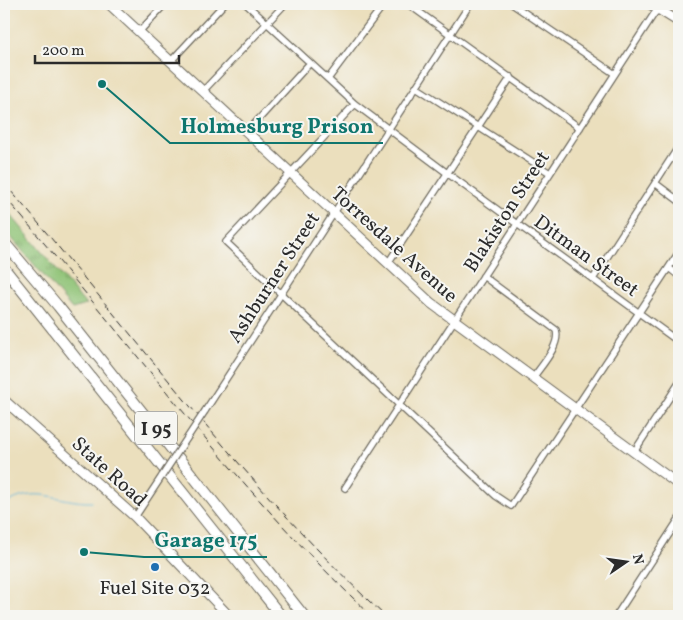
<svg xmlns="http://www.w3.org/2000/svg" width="683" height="620" viewBox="0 0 683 620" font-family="Vollkorn,serif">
<defs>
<pattern id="grass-tufts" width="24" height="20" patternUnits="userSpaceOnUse" patternTransform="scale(1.25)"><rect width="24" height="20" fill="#8ec274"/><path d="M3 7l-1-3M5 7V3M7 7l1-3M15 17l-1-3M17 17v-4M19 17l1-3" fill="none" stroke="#749e5f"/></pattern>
</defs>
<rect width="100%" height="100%" fill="#f6f6f2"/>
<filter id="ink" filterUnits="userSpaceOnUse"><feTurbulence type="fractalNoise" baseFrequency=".02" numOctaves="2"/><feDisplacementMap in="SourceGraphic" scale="10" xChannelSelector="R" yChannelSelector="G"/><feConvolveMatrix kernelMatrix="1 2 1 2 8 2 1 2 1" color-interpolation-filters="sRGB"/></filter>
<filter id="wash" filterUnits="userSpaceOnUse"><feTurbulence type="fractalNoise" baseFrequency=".0096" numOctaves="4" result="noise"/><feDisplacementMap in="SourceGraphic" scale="20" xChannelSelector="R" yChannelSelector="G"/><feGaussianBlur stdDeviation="1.12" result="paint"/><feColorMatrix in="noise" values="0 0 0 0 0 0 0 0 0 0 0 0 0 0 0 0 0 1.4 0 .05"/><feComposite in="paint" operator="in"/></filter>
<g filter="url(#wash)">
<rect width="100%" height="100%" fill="#ebdfbd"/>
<path fill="url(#grass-tufts)" stroke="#5c7650" d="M4,207L10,214L86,305L72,309L4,229Z"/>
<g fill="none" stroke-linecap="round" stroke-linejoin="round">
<path stroke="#5cb2d9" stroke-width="1" d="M4,505C37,483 57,503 92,502"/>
</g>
</g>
<g filter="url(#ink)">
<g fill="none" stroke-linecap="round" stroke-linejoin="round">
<g stroke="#6e6a5e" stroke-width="8">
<path id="street" d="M246,4L355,104L447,173L679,342
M408,4L580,128
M512,4L615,74
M140,31L165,4
M171,61L224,4
M328,79L384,4
M416,87L550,173
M203,91L285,4
M355,104L226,242L496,496L511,506L679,252
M247,132L310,63
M655,183L679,201
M388,263L511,77
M669,268L679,276
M483,276L556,330C561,345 541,366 533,378
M593,279L679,146
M205,411L470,4
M634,452L679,383
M345,488L654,14L665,4
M135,517L162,476
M616,616L679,519"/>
</g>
<g stroke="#6e6a5e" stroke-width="11">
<path id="secondary" d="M109,4L431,303L679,485
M4,400L135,517L229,616"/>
</g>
<g stroke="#6e6a5e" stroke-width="11">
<path id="primary" d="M650,4L679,22"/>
</g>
<g stroke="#6e6a5e" stroke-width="12">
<path id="highway" d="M4,242L58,306L304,616
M4,268L281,616"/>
</g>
<use href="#street" stroke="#fff" stroke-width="5.5"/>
<use href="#secondary" stroke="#fff" stroke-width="9"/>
<use href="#primary" stroke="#fff" stroke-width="9"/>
<use href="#highway" stroke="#fff" stroke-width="10"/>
<path stroke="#2b2b2b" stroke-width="1" stroke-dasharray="8 4" stroke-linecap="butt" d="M4,183C130,328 244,485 385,616
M4,196C126,337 236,489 372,616"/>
<g stroke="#6e6a5e" stroke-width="8" stroke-linecap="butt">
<path id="street-bridge" d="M162,476L205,411"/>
</g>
<use href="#street-bridge" stroke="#fff" stroke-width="5.5"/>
</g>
</g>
<circle fill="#1f6fb2" stroke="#f6f6f2" stroke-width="2" cx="155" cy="567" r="5"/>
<g text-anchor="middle" stroke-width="4" stroke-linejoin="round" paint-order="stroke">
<rect fill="#f6f6f2" stroke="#686867" stroke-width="1" x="135" y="411.5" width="42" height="33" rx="4"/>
<g font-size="19" font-weight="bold" fill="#2b2b2b">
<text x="156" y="435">I 95</text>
</g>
<g font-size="20" fill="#2b2b2b" stroke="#f6f6f2">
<text transform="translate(506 211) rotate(-57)" y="7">Blakiston Street</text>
<text transform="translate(395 244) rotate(42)" y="7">Torresdale Avenue</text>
<text transform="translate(587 255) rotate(36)" y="7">Ditman Street</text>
<text transform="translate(273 277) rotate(-57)" y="7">Ashburner Street</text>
<text transform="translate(110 471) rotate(42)" y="7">State Road</text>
</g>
<g font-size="20" fill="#2b2b2b" stroke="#f6f6f2">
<text x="155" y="594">Fuel Site 032</text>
</g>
</g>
<path fill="none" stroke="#0f766e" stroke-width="2" d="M102 84L170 143H383M84 552L144 557H267"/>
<g fill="#0f766e" stroke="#f6f6f2" stroke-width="2">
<circle cx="102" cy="84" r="5"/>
<circle cx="84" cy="552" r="5"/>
</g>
<g font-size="21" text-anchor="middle" font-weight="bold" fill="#0f766e" stroke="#f6f6f2" stroke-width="4" stroke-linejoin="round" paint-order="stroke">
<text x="277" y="133">Holmesburg Prison</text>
<text x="206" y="547">Garage 175</text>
</g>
<rect width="683" height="620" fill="none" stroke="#f6f6f2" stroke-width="20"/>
<g transform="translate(626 562) rotate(77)" stroke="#f6f6f2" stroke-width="4" paint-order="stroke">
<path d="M0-4L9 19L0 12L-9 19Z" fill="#2b2b2b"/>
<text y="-8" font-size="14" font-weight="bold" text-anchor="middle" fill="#2b2b2b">N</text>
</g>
<path d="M35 55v8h144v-8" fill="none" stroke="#2b2b2b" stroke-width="2.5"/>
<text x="42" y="55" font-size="15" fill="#2b2b2b" stroke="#f6f6f2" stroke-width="4" paint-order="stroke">200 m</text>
</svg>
